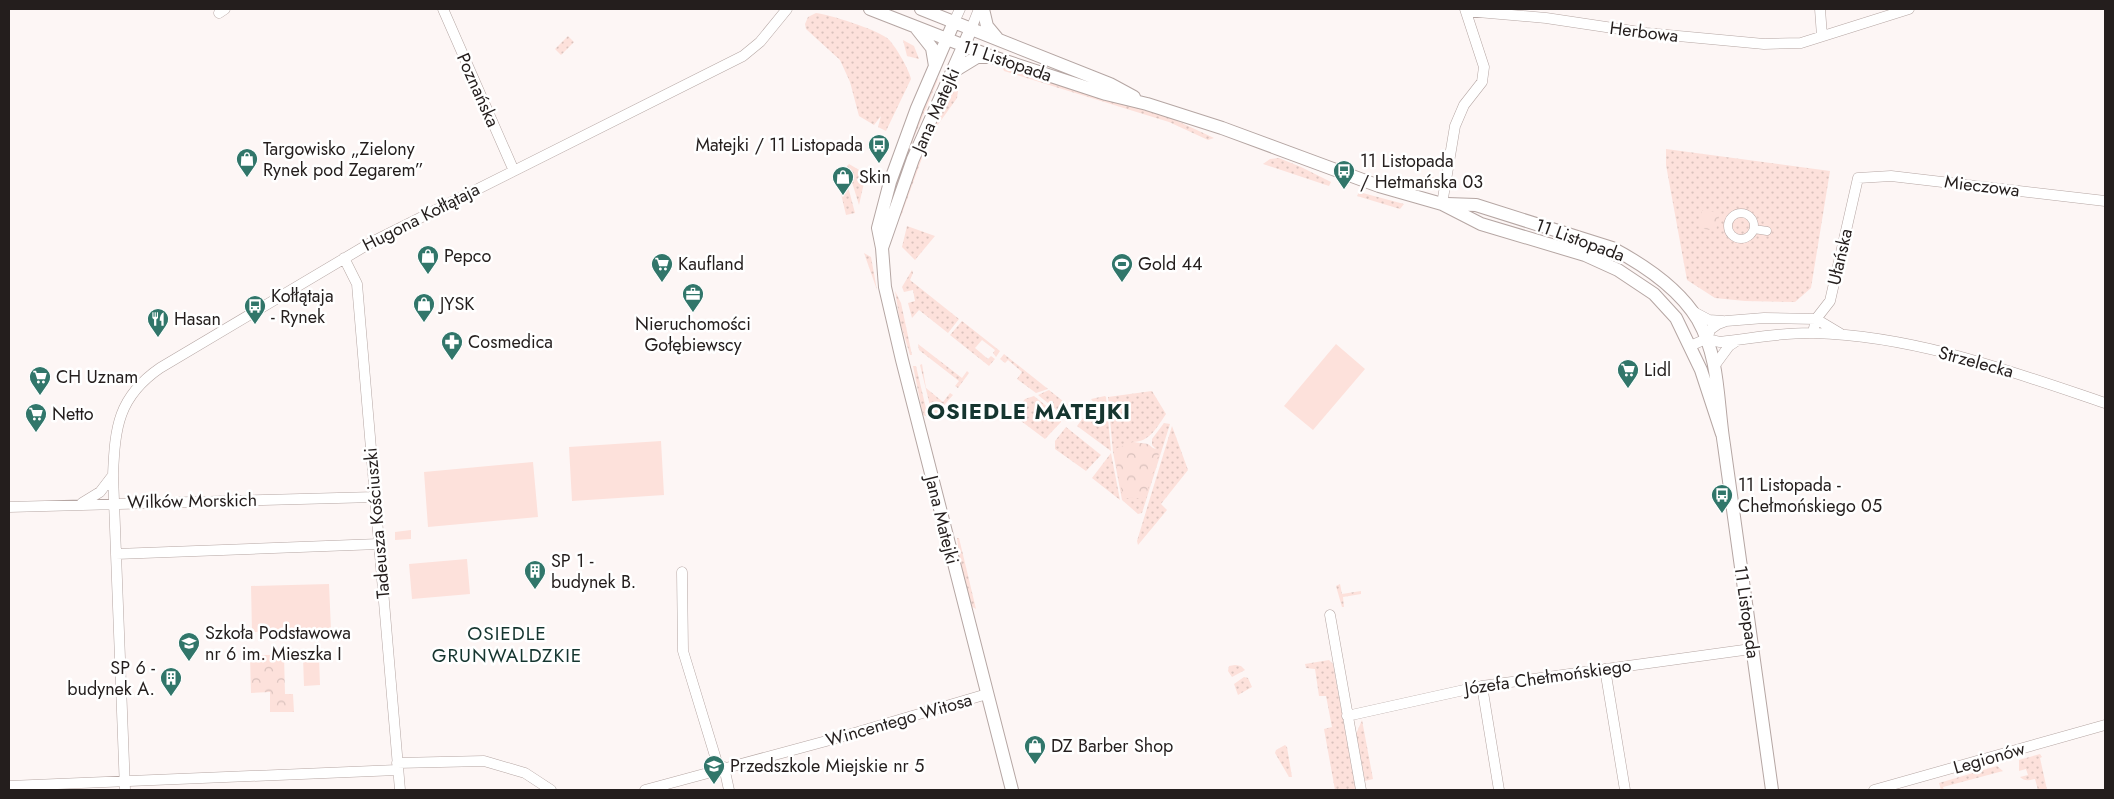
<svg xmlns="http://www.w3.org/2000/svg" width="2114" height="799" viewBox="0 0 2114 799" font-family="Jost,sans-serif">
<defs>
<pattern id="grass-dots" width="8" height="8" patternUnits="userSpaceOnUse" patternTransform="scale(1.25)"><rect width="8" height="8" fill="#fde1db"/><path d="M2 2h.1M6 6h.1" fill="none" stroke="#d9c1bc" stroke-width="1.8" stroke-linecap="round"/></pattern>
<pattern id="park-crowns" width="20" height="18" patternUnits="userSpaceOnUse" patternTransform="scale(1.25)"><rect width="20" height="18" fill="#fde1db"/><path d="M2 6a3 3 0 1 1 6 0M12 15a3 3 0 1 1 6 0" fill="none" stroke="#d9c1bc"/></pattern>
</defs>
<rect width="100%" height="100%" fill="#fdf6f5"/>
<path fill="url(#grass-dots)" d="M816,13C831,15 875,29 887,38C894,43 910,71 911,79L886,131L878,127L881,116L874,125L859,116L850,82L840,60L806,29L805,24L808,17Z
M568,36L574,42L561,55L555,49Z
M903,40L914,46L919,59L907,56Z
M1001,64L1171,118L1214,138L1208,140L1169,122L1004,71Z
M934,77L938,79L913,140L890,213L885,212Z
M953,86L958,91L957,98L932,133Z
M926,147L901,216L899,215L914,171Z
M1666,149L1830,171L1811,288L1795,302L1745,301L1715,298L1687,280L1666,165Z
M1279,158L1301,167L1331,182L1329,186L1263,164L1270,159Z
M849,164L866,174L859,205L847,166Z
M1424,176H1425L1439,178L1432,186L1418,187Z
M846,179L855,213L846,215L838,181Z
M1359,192L1404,204L1400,209L1357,196Z
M907,226L935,236L915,260L902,247Z
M864,253L871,257L877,290Z
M912,270L913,273L910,280L959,319L948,333L919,310L912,318L908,303L915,301L913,290L904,292L902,287Z
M895,291L901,303L912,355H910L900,322Z
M962,321L1000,351L996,357L993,353L995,350L982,340L975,348L988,359L991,356L995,359L989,366L950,335Z
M918,344L962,378L967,371L969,373L958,388L955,386L959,381L919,350Z
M1004,354L1048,389L1036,393L1017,379L1022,372L1008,360L1005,363L1000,359Z
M922,364L926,388L943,402L950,393L953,395L933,418L920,365Z
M913,366H916L928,417L923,415Z
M1049,390L1068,405L1064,416L1038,395Z
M1152,391L1166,414C1157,427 1150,442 1133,442L1156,449L1152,445V439L1164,423L1170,424L1142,513L1138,514L1122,500L1113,452L1108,397Z
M1034,396L1061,418V422L1045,439L1013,415L1025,399Z
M1105,396L1106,397L1111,451L1077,426L1094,403L1091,399Z
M1172,426L1188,470L1161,504L1167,510L1138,545L1137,541Z
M1066,427L1101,455L1086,471L1055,449V441Z
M1111,453L1120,500L1092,478Z
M957,538H959L976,609L971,606L960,560Z
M1340,584L1342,594L1361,591V594L1343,597L1344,607H1342L1336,586Z
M1329,660L1333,664L1356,790H1335L1324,729L1332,727L1326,696H1319L1315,669L1306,668L1305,664Z
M1235,665L1241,666L1245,670L1232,677L1228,671L1229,666Z
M1244,677L1248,678L1252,687L1238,695L1234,684Z
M1362,720L1373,779L1365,781L1356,734Z
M1285,745L1287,747L1292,777H1289L1275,753L1276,750Z
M2040,754L2042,757L2040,758L2047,790H2038L2035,779C2029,780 2025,782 2020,777L2028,775L2026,769L2019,771V760Z
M1997,766L2003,771L1943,787L1944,790H1941L1939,783Z"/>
<path fill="url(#park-crowns)" d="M1702,210L1719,213L1716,231L1699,228Z
M1133,442L1148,444L1159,453L1145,498H1123L1114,453L1117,448Z
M250,655H284L285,694H293L294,712H270V692L251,693Z"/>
<path fill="#fde1db" d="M1336,344L1365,369L1313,430L1284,406Z
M661,441L664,495L572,501L569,447Z
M533,462L538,517L428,527L424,472Z
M411,530V539L395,540V532Z
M467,559L470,594L412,599L409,564Z
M329,584L331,630L252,632L251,586Z
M303,657H319L320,685L304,686Z"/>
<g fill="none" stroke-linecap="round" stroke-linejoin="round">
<g stroke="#b5a6a3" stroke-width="9">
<path id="pedestrian" d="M1728 226a13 13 0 1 1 26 0a13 13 0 1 1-26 0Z
M1754,229L1767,231"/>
</g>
<g stroke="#b5a6a3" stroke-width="11">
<path id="minor" d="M443,9L514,171
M1820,9L1822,36
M1466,11L1546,18L1646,33L1764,44L1801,43L1909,9
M219,13L225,9
M954,22L960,9
M971,29L979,9
M1442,204L1455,126L1464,105L1482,82L1484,67L1465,9
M344,258L357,284L400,790
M1692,311L1709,320L1723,321
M1813,333L1816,319L1830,301L1858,178L1891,176L2105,201
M1706,339L1720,342C1750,339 1783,332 1814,333C1916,336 2010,371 2105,403
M1690,346L1706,339L1711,329L1718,324L1726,321L1764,318L1816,319L1841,334
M1715,365L1729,346L1738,340
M82,503L100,492L113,475
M9,507L375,497
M116,554L379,544
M682,572L683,651L719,769
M1330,615L1361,790
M1605,669L1625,790
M1482,686L1499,790
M1347,716L1482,686L1751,649
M397,763L484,761L525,773L551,790
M724,767L729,790
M9,786L397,770
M125,790L113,475C115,427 118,397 160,368L372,242L743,56L760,42L787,9
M645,790L841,737L987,694
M1874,790L2105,725"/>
</g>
<g stroke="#b5a6a3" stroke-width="14">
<path id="tertiary" d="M870,9L993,57L1106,94L1147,104L1222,128L1379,186L1442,204L1481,224L1585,255L1618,270L1654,294L1676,318L1701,370L1722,434
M921,9L1110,84L1134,97
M983,9L987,26L997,38
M954,22L917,108L890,182L878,228L882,248L885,287L902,360L1012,790
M917,29L932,48L935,66
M954,71L977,57H990
M1447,204L1476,205L1612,248C1644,265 1679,288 1698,320C1720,359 1717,402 1724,445C1741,560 1755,675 1772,790
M882,248L913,159L971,29"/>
</g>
<use href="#pedestrian" stroke="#fff" stroke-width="8"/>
<use href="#minor" stroke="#fff" stroke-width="10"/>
<use href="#tertiary" stroke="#fff" stroke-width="12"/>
</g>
<defs>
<g id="bus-pin" transform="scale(1.125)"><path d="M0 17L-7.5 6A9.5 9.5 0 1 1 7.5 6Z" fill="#31766a" stroke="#fff"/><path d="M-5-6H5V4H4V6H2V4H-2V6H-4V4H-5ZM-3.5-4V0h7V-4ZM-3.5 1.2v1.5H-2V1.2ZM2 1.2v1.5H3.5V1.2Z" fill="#fff"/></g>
<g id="shop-pin" transform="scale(1.125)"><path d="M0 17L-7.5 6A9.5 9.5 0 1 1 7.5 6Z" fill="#31766a" stroke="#fff"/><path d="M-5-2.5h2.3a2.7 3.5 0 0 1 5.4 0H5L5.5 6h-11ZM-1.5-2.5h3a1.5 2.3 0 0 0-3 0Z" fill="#fff"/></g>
<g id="supermarket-pin" transform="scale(1.125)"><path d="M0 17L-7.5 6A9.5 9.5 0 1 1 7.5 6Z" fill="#31766a" stroke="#fff"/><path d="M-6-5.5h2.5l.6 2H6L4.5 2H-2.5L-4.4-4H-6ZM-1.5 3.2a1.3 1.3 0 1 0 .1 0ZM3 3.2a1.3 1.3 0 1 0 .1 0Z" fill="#fff"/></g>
<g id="stadium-pin" transform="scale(1.125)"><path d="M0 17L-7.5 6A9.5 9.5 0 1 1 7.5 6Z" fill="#31766a" stroke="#fff"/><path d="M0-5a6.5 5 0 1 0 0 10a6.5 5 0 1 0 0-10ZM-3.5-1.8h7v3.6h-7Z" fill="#fff"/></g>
<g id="office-pin" transform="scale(1.125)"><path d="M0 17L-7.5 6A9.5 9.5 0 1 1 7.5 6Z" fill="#31766a" stroke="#fff"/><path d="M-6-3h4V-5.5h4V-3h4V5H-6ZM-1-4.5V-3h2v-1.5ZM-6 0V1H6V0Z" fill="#fff"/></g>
<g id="restaurant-pin" transform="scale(1.125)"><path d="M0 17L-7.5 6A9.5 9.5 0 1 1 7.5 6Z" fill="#31766a" stroke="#fff"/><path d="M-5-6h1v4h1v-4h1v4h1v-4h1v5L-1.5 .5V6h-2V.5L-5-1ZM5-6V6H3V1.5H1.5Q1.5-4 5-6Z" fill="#fff"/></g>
<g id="pharmacy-pin" transform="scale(1.125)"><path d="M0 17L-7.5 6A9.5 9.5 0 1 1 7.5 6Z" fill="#31766a" stroke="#fff"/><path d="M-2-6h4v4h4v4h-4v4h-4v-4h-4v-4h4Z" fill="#fff"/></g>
<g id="building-pin" transform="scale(1.125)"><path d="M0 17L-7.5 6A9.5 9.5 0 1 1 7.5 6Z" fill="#31766a" stroke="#fff"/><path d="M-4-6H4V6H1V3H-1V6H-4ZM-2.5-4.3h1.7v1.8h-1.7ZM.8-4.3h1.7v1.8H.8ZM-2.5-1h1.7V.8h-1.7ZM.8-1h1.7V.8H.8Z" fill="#fff"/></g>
<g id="school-pin" transform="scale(1.125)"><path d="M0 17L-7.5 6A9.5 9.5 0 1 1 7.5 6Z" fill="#31766a" stroke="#fff"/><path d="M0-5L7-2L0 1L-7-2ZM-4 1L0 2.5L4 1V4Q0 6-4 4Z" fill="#fff"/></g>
</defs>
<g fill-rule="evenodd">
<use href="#bus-pin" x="879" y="145"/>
<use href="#shop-pin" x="247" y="159"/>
<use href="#bus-pin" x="1344" y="171"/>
<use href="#shop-pin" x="843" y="177"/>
<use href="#shop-pin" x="428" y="256"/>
<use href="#supermarket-pin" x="662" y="264"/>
<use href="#stadium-pin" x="1122" y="264"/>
<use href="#office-pin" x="693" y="294"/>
<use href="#shop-pin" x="424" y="304"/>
<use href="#bus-pin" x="255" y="306"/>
<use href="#restaurant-pin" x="158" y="319"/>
<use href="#pharmacy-pin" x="452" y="342"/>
<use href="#supermarket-pin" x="1628" y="370"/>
<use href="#supermarket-pin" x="40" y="377"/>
<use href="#supermarket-pin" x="36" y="414"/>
<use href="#bus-pin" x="1722" y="495"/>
<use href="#building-pin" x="535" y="571"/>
<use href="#school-pin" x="189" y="643"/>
<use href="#building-pin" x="171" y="678"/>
<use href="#shop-pin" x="1035" y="746"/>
<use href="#school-pin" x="714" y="766"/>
</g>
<g text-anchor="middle" stroke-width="5" stroke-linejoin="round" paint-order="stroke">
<g font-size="18" fill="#241e1d" stroke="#fff">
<text transform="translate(1644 32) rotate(7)" y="6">Herbowa</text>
<text transform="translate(1007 61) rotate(19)" y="6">11 Listopada</text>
<text transform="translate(478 90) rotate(66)" y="6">Poznańska</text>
<text transform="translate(936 110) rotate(-66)" y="6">Jana Matejki</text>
<text transform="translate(1982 186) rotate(7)" y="6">Mieczowa</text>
<text transform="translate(421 217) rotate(-27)" y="6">Hugona Kołłątaja</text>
<text transform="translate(1580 240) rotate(20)" y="6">11 Listopada</text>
<text transform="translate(1840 257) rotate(-77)" y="6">Ułańska</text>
<text transform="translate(1976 362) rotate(15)" y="6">Strzelecka</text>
<text transform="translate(192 501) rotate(-1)" y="6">Wilków Morskich</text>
<text transform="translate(942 520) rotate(76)" y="6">Jana Matejki</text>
<text transform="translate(377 523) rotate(-95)" y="6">Tadeusza Kościuszki</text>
<text transform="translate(1747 612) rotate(82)" y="6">11 Listopada</text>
<text transform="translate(1548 677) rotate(-8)" y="6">Józefa Chełmońskiego</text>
<text transform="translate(899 720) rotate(-16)" y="6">Wincentego Witosa</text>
<text transform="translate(1989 758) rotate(-16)" y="6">Legionów</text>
</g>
<g font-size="18" fill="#241e1d" stroke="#fff" text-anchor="start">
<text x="863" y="151" text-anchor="end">Matejki / 11 Listopada</text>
<text x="263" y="155">Targowisko „Zielony<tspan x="263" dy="21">Rynek pod Zegarem”</tspan></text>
<text x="1360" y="167">11 Listopada<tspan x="1360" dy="21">/ Hetmańska 03</tspan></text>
<text x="859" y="183">Skin</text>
<text x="444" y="262">Pepco</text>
<text x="678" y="270">Kaufland</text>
<text x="1138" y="270">Gold 44</text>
<text x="271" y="302">Kołłątaja<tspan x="271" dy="21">- Rynek</tspan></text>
<text x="440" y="310">JYSK</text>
<text x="174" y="325">Hasan</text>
<text x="693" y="330" text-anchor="middle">Nieruchomości<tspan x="693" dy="21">Gołębiewscy</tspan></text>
<text x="468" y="348">Cosmedica</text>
<text x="1644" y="376">Lidl</text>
<text x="56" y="383">CH Uznam</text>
<text x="52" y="420">Netto</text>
<text x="1738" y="491">11 Listopada -<tspan x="1738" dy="21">Chełmońskiego 05</tspan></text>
<text x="551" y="567">SP 1 -<tspan x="551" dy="21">budynek B.</tspan></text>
<text x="205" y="639">Szkoła Podstawowa<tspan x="205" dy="21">nr 6 im. Mieszka I</tspan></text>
<text x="155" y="674" text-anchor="end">SP 6 -<tspan x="155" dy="21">budynek A.</tspan></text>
<text x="1051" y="752">DZ Barber Shop</text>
<text x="730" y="772">Przedszkole Miejskie nr 5</text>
</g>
<g font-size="19" letter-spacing="1" fill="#15352f" stroke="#fff">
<text x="507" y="640">OSIEDLE<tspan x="507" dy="22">GRUNWALDZKIE</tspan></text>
</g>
<g font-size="22" font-weight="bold" letter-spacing="1" fill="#15352f" stroke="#fff">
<text x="1029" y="419">OSIEDLE MATEJKI</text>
</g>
</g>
<rect width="2114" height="799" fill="none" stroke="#241e1d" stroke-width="20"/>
</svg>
